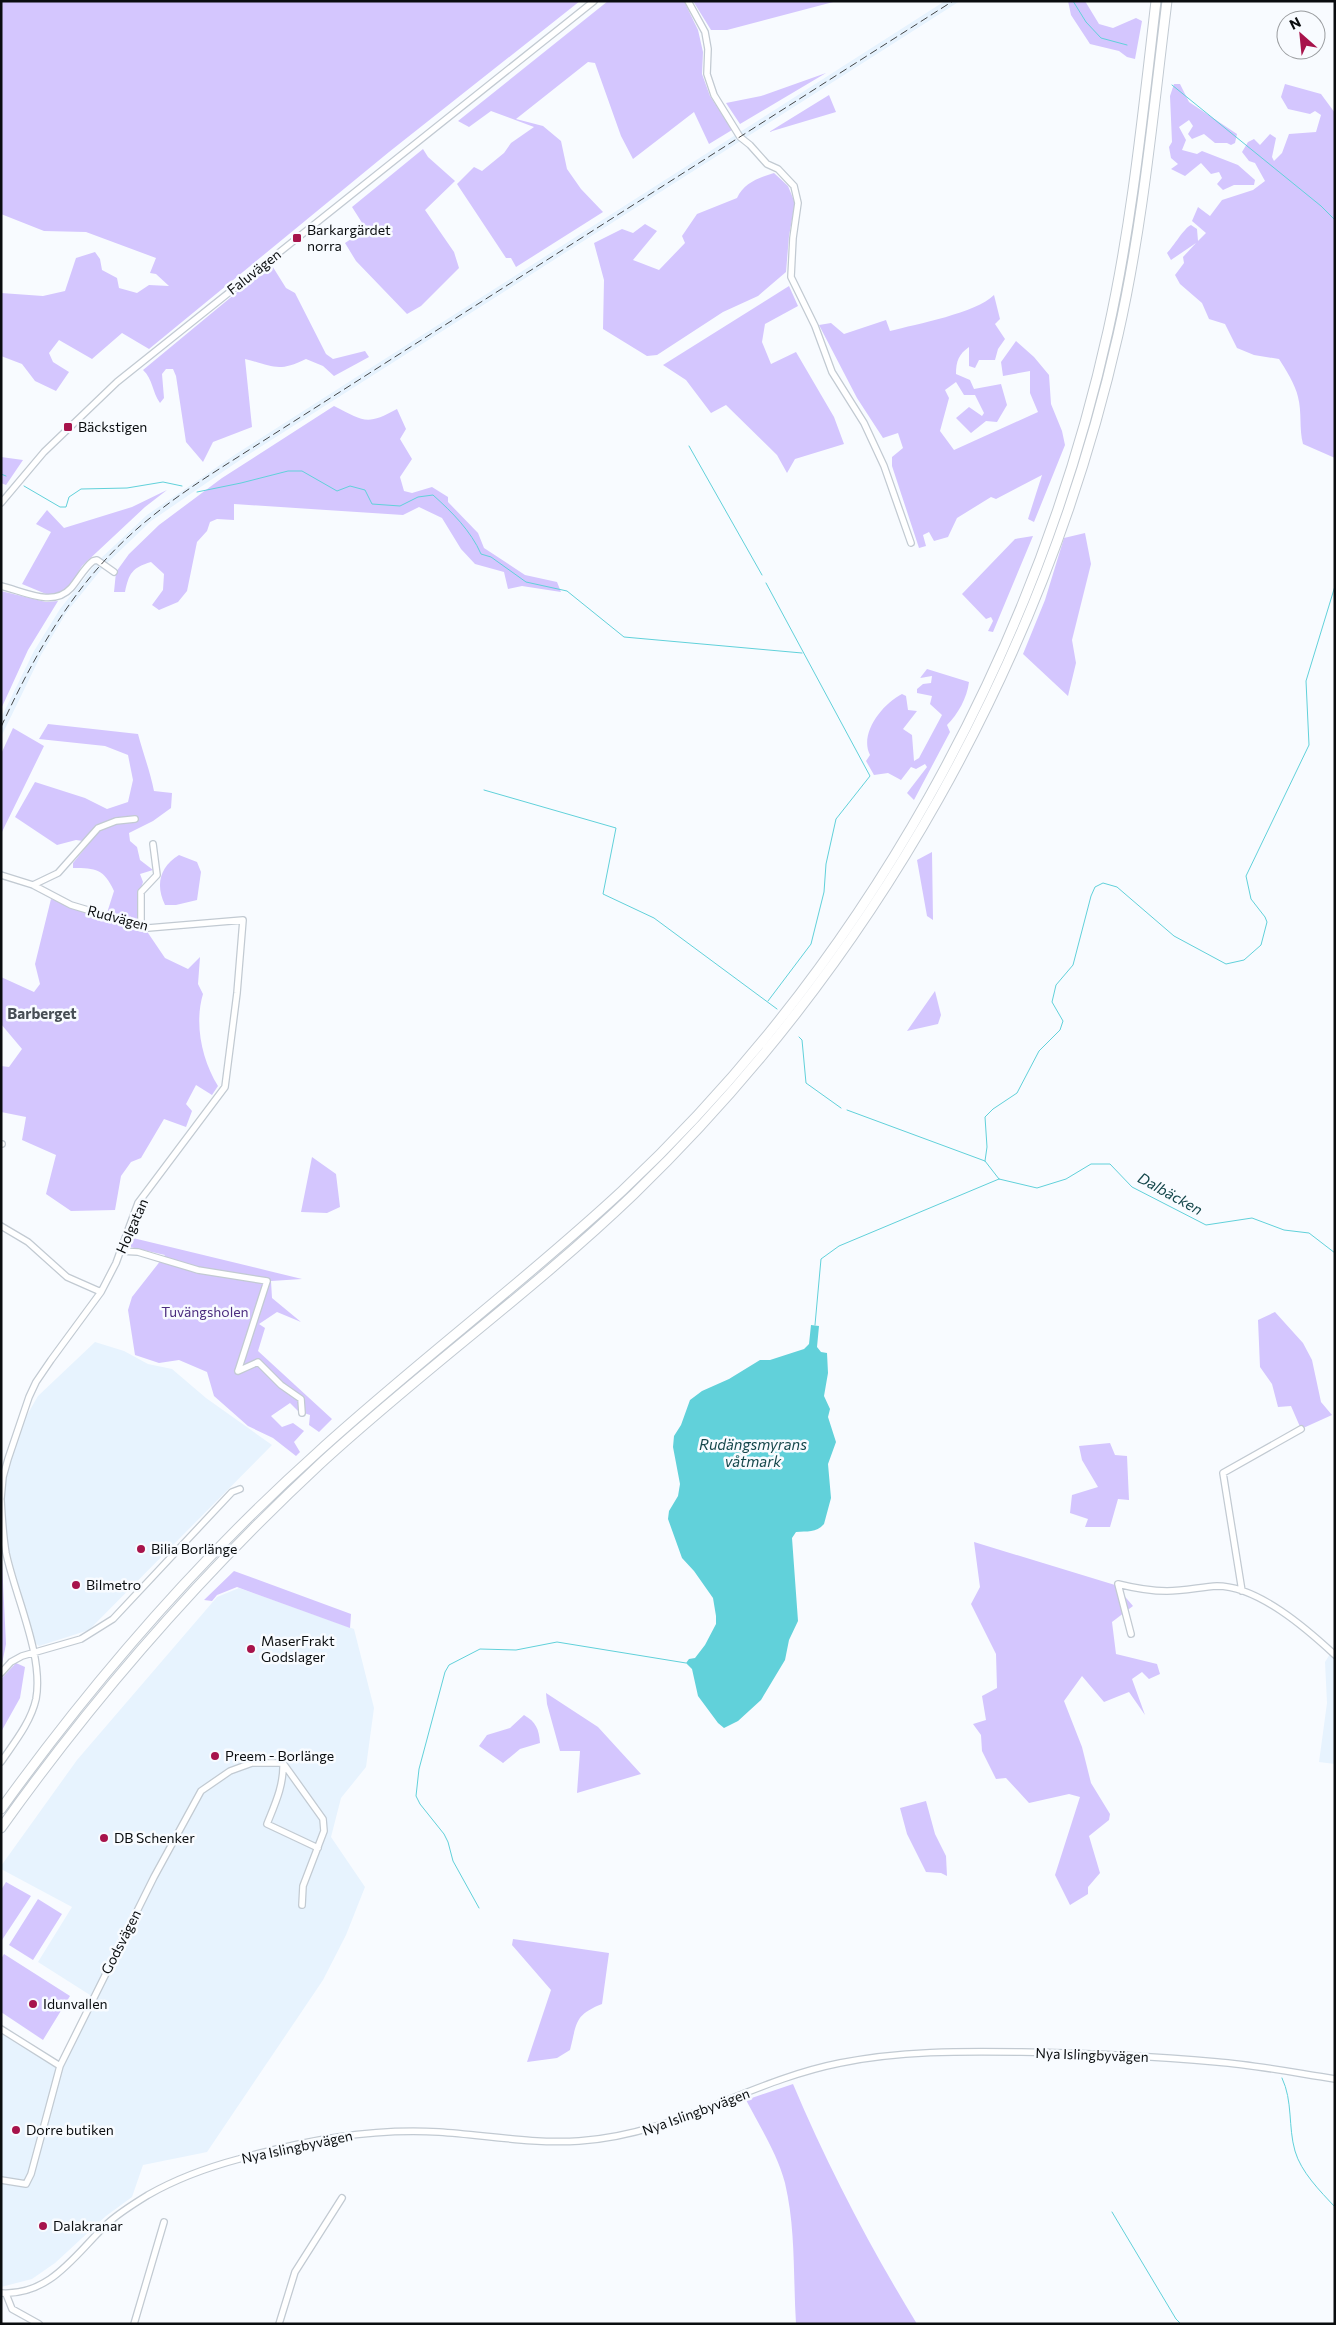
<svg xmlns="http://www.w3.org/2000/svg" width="1336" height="2325" viewBox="0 0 1336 2325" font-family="Commissioner,sans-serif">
<rect width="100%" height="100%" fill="#f8fbff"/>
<path fill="#e7f3fe" d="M945,1H960L240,460L151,521L104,566L66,613L41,655L1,737V718L34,651L60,609L98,561L147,515L236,454Z
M95,1342L124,1351L148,1364L172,1369L206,1398L272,1445L89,1630L39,1646L33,1641L7,1543L3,1493L9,1463L20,1427L38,1396Z
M239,1588L354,1629L374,1708L366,1767L341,1798L331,1837L365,1887L346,1935L323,1980L207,2152L143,2165L132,2197L106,2216L55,2263L32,2279L1,2287V2029L60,2066L82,2020L90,1995L38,1962L72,1907L1,1869V1866L77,1760L217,1597Z
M1330,1654L1335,1659V1764L1319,1762L1327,1703L1325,1662Z"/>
<path fill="#d4c6fe" d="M1,1H580L389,152L149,349L122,333L92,359L59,340L49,353L53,362L69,372L56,391L35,381L22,364L1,356V293L43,296L65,291L76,258L95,252L100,259L102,270L117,278L119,288L137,293L149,285L169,286L156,274L150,273L156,258L86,232L44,231L1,214Z
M608,1H684L698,30L703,52L702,74L710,96L732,130L709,144L694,112L633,159L621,136L595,63L588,62L516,119L543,126L561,141L567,169L581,189L603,212L516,267L511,258H506L457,184L474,167L482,171L504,153L511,143L534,127L491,111L469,127L458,121Z
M693,1H837L727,30H711Z
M1068,1H1085L1099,24L1113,28L1136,18L1142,21L1135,59L1127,57L1119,51L1090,44L1071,15Z
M826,73L740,124L726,103L761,96Z
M1174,84H1180L1189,102L1237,134L1235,143L1231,145L1227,143H1215L1204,134L1192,139L1188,134L1193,126L1189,120L1179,127L1186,140L1182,150L1197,154L1202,151L1238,165L1255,180L1254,185H1234L1223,190L1217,184L1222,178L1219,172L1211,174L1201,163L1185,176L1171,169L1178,164L1171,158L1169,147L1172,142L1170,96Z
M1285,84L1321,94L1335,113V458L1303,444C1299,429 1302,412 1298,397C1295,384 1286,370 1279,359L1254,355L1237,348L1225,324L1209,319L1202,303L1180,284L1175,275L1184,263L1183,257L1196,243L1171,260L1167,253C1174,246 1184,228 1191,225L1197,229L1198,241L1206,233L1192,221L1198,207L1210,216L1222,200L1253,190L1265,181L1255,163L1249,161L1242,152L1248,142L1254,139L1260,145L1270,134L1276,138L1272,157L1274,161L1282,153L1289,134L1316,132L1321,115L1315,111L1310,114L1288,109L1281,97Z
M829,95L836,112L769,132Z
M423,149L428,157L455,181L425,210L454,252L459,268L421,306L407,314L356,261L345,243L366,229L352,207Z
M774,173L788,186L795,203L789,236L786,272L758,296L723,312L657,355L647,356L603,329L604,280L594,243L622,229L633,233L645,224L657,231L633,260L659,270L685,243L682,236L697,214L737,198C744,183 758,178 774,173Z
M271,264L286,288L295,293L326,354L333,359L365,351L369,357L334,376L323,366L306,359C277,373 274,366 245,359L252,427L213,442L203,462L186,442L176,376L173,369H166L162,374L164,398L160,403C152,392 153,379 143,370Z
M789,286L798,306L765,324L762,342L771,364L796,352L834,417L844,444L795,459L787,473L777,455L726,405L711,413L686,380L663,365Z
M994,295L1000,319L995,324L1005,339L998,349L995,360H979L975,368L969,366V347C959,354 956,361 956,374L970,380L974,389L1001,384L1007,405L997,422L986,421L971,433L956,418L969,407L982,416L984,413L975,395H964L956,382L945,390L949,398L940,431L954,450L1038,412L1030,393V371L1003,376L1001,362L1016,341L1034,357L1049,375L1051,404L1062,431L1065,445L1034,522L1028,519L1042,475L996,499L991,497L957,518L948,537L934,541L929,532L923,535L926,546L919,548L892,466V457L903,448L898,433L883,438L857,398L819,325L831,323L844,334L886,320L890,331C917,324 976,313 994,295Z
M334,406C364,421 366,426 397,409L406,429L400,439L412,459L400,477L404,491L412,493L432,487L448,497V502L478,533L484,548L525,575L557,582L561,592L522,586L508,589L504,572L475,564L461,549L442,518L419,507L403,515L234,504V520L217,519L210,522L207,531L197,542L187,591L178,602L159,610L152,605L163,590L164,574L151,562C132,568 129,573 125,592H114L116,572L129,554L159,525L222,478Z
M1,457L23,460L6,485L1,483Z
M167,490L145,507L82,566L71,584L59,594H46L22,584L51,532L36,524L47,510L64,528L132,507Z
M1085,533L1091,564L1072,640L1076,663L1068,696L1023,654L1045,600L1064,538Z
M1033,536L993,632L988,631L993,621L991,617L986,619L962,594L1015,539Z
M1,591L46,602L58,601L28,650L1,709Z
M927,669L969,682C967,698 958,714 947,725L950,732L914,800L907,793L927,767L925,764L916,769L911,767L901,780L888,773L874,775L866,761L870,755C859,734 882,704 902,694L906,696L908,710L917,711L903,729L912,735L914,761L919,758L942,715L930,704L932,696L917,693V689L923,684L931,683L932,676L920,678Z
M48,724L138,734C143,753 150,771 154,791L172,793L171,808L153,821L129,833L130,841L137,847L140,860L153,870L140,874L143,882L139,894V924L107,913L114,891C104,869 96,868 73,868V863L90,842L76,840L57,845L15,817L35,782L85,798L107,809L128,802L133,780L128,755L105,746L39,739Z
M13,728L44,746L1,834V754Z
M932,852L933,920L927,916L917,860Z
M179,855L197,862L201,872L197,900L176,905H165C155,884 160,867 179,855Z
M51,899L146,930L165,958L188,969L200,957L198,984L203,994C194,1024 202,1060 218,1086L212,1095L196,1085L186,1104L192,1111L186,1127L164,1119L141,1158L131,1162L121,1176L115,1210L71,1211L46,1194L56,1155L22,1140L26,1117L1,1112V1066L9,1067L22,1049L1,1024V977L34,992L40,984L35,964Z
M935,991L941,1015L938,1024L907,1031Z
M312,1157L336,1174L340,1207L327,1213L301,1212Z
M133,1238L302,1279L271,1281L272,1298L301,1322L277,1312L259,1324L265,1328L258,1351L332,1419L319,1432L309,1425L310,1415L298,1411L290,1403L271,1416L282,1427L293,1423L304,1431L294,1442L300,1452L296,1456L273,1438L248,1426L214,1396L207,1372L179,1360L159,1363L135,1355L128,1310L132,1297L165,1255L130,1247Z
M1275,1312L1303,1343L1312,1360L1321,1402L1332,1415L1301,1429L1291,1406L1278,1407L1272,1384L1260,1367L1258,1320Z
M1110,1443L1115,1455L1127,1456L1129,1500L1118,1499L1110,1527H1085L1088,1519L1070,1513L1072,1495L1098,1487L1082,1460L1079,1446Z
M1,1541L6,1644L1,1669Z
M974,1542L1115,1585L1133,1606L1112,1622L1116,1654L1157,1664L1160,1674L1149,1679L1142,1672L1132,1679L1145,1715L1129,1692L1104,1702L1082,1676L1064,1701L1082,1747L1091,1783L1110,1814L1109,1820L1089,1836L1100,1873L1088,1887V1894L1070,1905L1055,1875L1080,1797L1069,1794L1029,1803L1006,1778L996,1779L982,1751L981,1735L973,1724L986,1720L982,1696L997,1688L996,1654L971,1604L980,1587Z
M234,1571L351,1614L350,1628L237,1587L217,1595L212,1601L204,1600Z
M16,1663L25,1667L20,1698L1,1732V1679Z
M546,1693L598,1727L641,1774L577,1793L580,1751H560L547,1704Z
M524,1715C536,1722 539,1729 540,1743L520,1749L503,1763L479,1746L487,1735L510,1728Z
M926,1801L935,1834L946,1856L947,1876L941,1873L926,1872L907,1834L900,1808Z
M6,1882L31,1896L2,1940L1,1890Z
M38,1899L62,1914L33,1960L9,1945Z
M513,1939L609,1953L602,2004C574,2015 577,2023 570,2050L557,2058L527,2062L551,1990L512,1945Z
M4,1954L70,1996L43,2040L1,2012V1959Z
M793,2084C828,2167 870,2247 917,2324H796C793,2276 796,2230 785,2183C777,2153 760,2127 746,2100Z"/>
<path fill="#61d1da" d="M811,1325L819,1326L817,1347L821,1352L827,1353L828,1373L824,1396L830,1409L828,1417L836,1442L828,1464L831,1498L824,1524C816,1533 807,1531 796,1532L792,1538L798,1621L789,1640L785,1660L761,1700L738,1721L724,1728L718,1723L698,1696L692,1669L686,1663L689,1659L695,1658L705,1645L716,1624V1616L713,1598L694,1571L682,1558L668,1519L669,1511L678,1496L680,1484L673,1447L674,1436L681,1425L690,1400L702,1391L729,1379L760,1360H770L804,1349L809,1344Z"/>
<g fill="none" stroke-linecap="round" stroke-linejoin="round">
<path stroke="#61d1da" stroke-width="1" d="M1073,1L1086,22L1101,38L1127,45
M1172,85L1321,206L1335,220
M689,446L762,575
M1,474L6,476
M24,486L60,507H66L69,497L81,489L127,488L163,482L182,486
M197,492L241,483L288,471H302L337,491L350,486L365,490L372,504L400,506L418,497L433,495C452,512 471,531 481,554L491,557L526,582L567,591L624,637L802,653
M766,583L870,776L836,819L826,864L824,892L811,944L768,1001
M484,790L616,828L603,894L654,918L777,1009
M799,1037L802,1040L806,1083L841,1108
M847,1110L985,1161L999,1179
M985,1161L987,1147L985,1117L993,1109L1017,1093L1039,1051L1060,1030L1063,1021L1052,1002L1056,985L1073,965L1091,896L1095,887L1103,883L1117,887L1174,936L1226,964L1244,960L1261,945L1267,922L1265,917L1251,899L1246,876L1309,745L1306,681L1335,586
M999,1179L1037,1188L1066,1179L1091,1164H1110L1132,1187L1206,1225L1252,1218L1284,1230L1309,1233L1335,1253
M815,1325L821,1259L839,1246L999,1179
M479,1908L453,1861L448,1842L444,1834L420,1804L416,1796L419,1769L445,1672L449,1665L480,1649L516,1650L557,1642L686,1663
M1282,2078C1293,2101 1288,2127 1295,2151C1301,2172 1320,2191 1335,2207
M1112,2212L1176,2319L1181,2324"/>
<g stroke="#c2cad2" stroke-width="8">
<path id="minor" d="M688,1L705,32L708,49L707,74L714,95L740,137L750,145L767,164L778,169L794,186L798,203L793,238L791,277L815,326L832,372L864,423L884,466L911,543
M1,503L44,452L117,382L594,1
M1,586C23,591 53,608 71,588C78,580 84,568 93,561L97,560L114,572
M1,875L33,885L71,905L148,928L243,920L237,993L225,1087L138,1203L116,1263L101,1292L51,1360L36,1382L29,1397L8,1459L3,1477L1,1498
M33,885L58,873L98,828L116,821L135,819
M141,926V892L157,875L153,844
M1,1144H2
M1,1226L28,1242L67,1277L101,1292
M120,1251L138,1252L198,1270L267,1281L238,1371
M238,1371L258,1362L281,1385L301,1399L302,1413
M1,1500C2,1517 3,1536 6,1553C15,1596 44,1656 36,1699C31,1722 14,1743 1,1762
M1242,1591L1223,1473L1301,1429
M1131,1634L1118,1584C1134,1588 1150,1591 1167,1591C1184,1591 1201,1587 1217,1586C1258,1586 1307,1629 1335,1655
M1,1673L11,1662L22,1656L81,1639L113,1619L232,1492L240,1489
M283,1763L323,1819L324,1831L303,1886L302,1905
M283,1763C284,1785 275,1804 267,1824L318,1848
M1,2029L60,2066
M1,2180L26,2184L31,2174L60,2066L154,1877L201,1791L230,1771L252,1763H283
M1,2293C51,2296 76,2253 108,2223C119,2213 135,2203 148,2195C176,2179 209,2167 239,2159C304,2140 372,2128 439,2132C485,2135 533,2144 579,2141C674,2135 749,2081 840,2063C899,2051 961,2051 1021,2052C1086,2053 1152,2056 1217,2062C1256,2065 1296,2073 1335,2079
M6,2294L12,2309L39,2324
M134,2324L164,2222
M279,2324L295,2272L342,2198"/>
</g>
<g stroke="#c2cad2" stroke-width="11">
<path id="highway" d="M1,1809C94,1680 200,1558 318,1452C417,1362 524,1282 622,1191C864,964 1036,655 1108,331C1132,223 1143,112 1156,1
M1,1828C95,1696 201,1575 319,1465C421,1371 534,1290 634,1194C874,962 1044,660 1118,335C1143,225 1153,113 1167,1"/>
</g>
<use href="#minor" stroke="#fff" stroke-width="5.5"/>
<use href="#highway" stroke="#fff" stroke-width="9"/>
<path stroke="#444749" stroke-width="1" stroke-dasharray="8 4" stroke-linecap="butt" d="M1,727C38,647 80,574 150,518C178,495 208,476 238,457L953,1"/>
</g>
<g fill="#a7134b" stroke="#f8fbff" stroke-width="2">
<rect x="292" y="233" width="10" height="10" rx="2.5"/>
<rect x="63" y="422" width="10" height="10" rx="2.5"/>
<circle cx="141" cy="1549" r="5"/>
<circle cx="76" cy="1585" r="5"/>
<circle cx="251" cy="1649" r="5"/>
<circle cx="215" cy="1756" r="5"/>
<circle cx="104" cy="1838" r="5"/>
<circle cx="33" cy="2004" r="5"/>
<circle cx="16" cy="2130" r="5"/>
<circle cx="43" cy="2226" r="5"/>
</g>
<g text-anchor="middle" stroke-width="5" stroke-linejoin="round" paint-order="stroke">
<g font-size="14" fill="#0a0d0f" stroke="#f8fbff" text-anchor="start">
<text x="307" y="235">Barkargärdet<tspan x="307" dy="16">norra</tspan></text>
<text x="78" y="432">Bäckstigen</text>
<text x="151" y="1554">Bilia Borlänge</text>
<text x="86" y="1590">Bilmetro</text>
<text x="261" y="1646">MaserFrakt<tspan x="261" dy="16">Godslager</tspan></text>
<text x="225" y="1761">Preem - Borlänge</text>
<text x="114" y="1843">DB Schenker</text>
<text x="43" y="2009">Idunvallen</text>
<text x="26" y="2135">Dorre butiken</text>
<text x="53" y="2231">Dalakranar</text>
</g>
<g font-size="14" fill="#0a0d0f" stroke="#f8fbff">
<text transform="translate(254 272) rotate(-38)" y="5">Faluvägen</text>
<text transform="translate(118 918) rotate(15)" y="5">Rudvägen</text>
<text transform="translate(132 1226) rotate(-66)" y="5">Holgatan</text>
<text transform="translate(121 1942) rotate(-63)" y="5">Godsvägen</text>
<text transform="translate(1092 2055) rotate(2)" y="5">Nya Islingbyvägen</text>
<text transform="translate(696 2112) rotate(-20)" y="5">Nya Islingbyvägen</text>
<text transform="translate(297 2147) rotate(-12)" y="5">Nya Islingbyvägen</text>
</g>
<g font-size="14" fill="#4b2d7f" stroke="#f8fbff">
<text x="205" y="1317">Tuvängsholen</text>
</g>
<g font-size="15" font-weight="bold" fill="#474e55" stroke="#f8fbff">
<text x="42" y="1019">Barberget</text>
</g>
<g font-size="15" font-style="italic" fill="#15474b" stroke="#f8fbff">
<text transform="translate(1170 1194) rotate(29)" y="5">Dalbäcken</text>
<text x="753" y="1450">Rudängsmyrans<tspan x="753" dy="17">våtmark</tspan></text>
</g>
</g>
<rect width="1336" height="2325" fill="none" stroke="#0a0d0f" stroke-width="5"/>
<g transform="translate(1301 35) rotate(333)"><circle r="24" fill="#f8fbff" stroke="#999c9f"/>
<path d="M0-4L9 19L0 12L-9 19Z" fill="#a7134b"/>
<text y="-8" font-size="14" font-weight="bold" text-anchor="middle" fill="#0a0d0f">N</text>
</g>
</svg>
